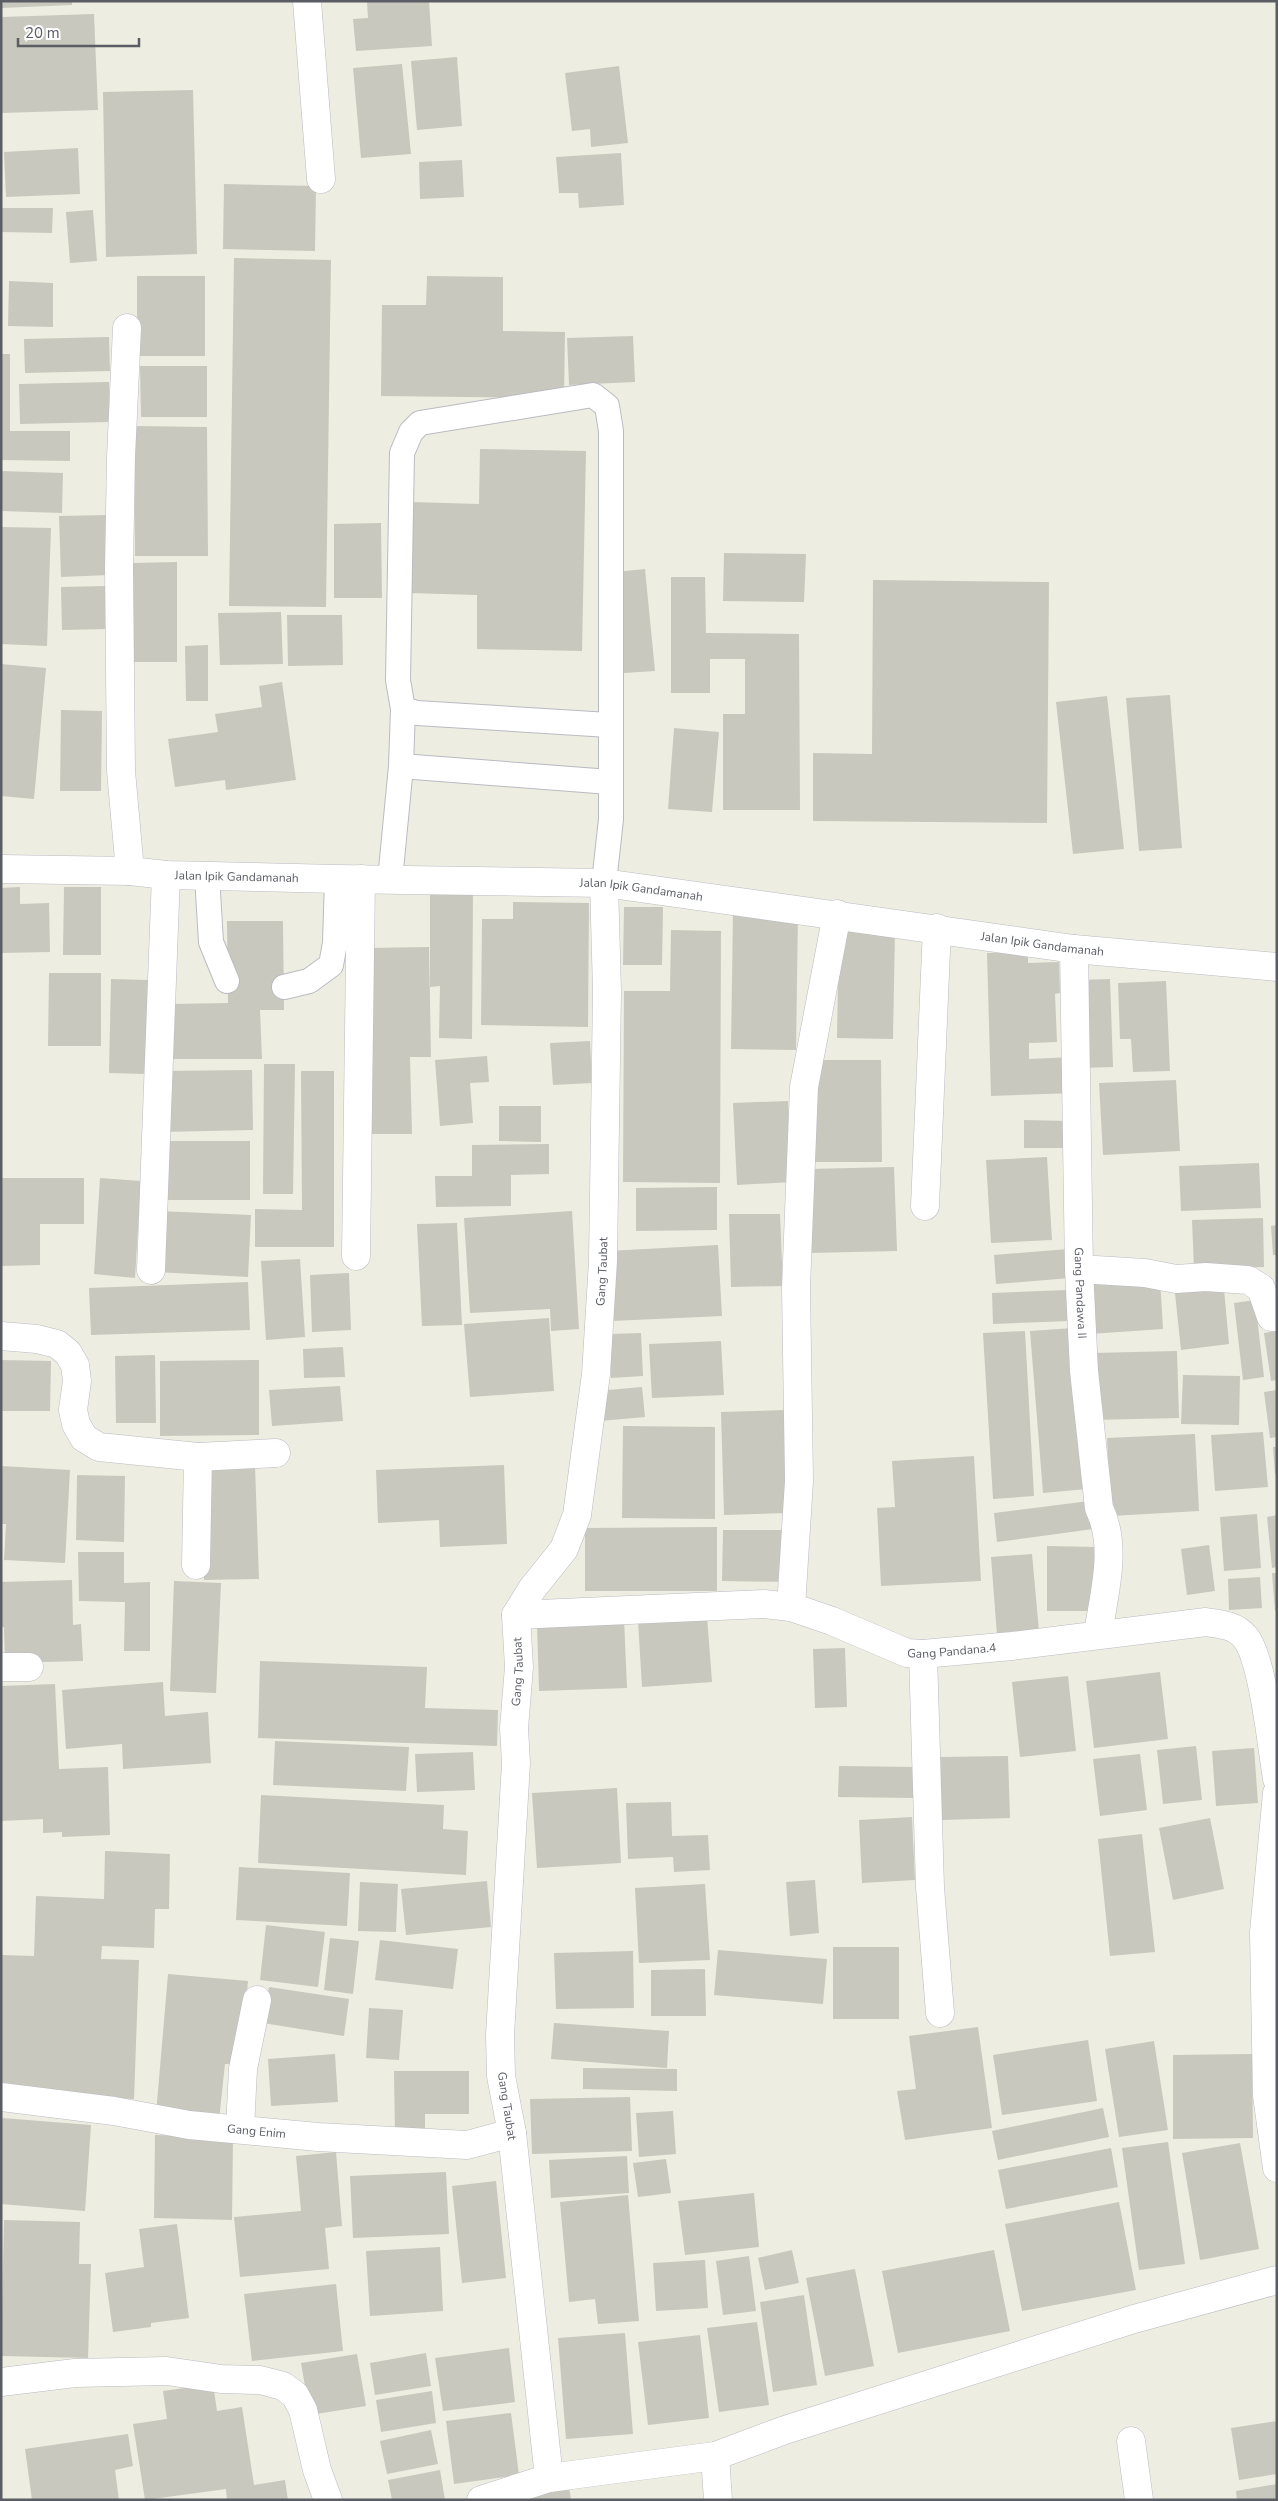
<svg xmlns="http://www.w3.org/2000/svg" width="1278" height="2501" viewBox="0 0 1278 2501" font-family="'Nunito Sans',sans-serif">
<rect width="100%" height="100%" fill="#eeede1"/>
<path fill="#c9c8be" d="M1,1H72V5L1,8Z
M367,1H429L432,46L356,51L353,19L368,18Z
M94,14L98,110L1,113V17Z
M457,57L462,126L417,130L411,61Z
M402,64L411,154L361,158L353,68Z
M619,66L628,143L591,147L590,129L572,131L565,73Z
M193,90L197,254L106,257L103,92Z
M78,148L80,194L6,197L4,152Z
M621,153L624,205L579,208L578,193H559L556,157Z
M462,160L464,197L420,199L419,162Z
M224,184L316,186L315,251L223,249Z
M1,208H53L52,233L1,232Z
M93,210L97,261L70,263L66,212Z
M234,258L331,260L326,607L229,606Z
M137,276H205V356H137Z
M427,276L503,277V331L565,332L564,398L381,396L382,305H426Z
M9,281L53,283V327L8,326Z
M633,336L635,382L569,385L567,338Z
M109,337L110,371L25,373L24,339Z
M1,354H10V431H70V461L1,460Z
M140,366H207V417H141Z
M109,382L110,422L20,424L19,384Z
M134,426L207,427L208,556H135Z
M480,449L586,451L582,651L477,649V595L409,593L411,502L479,504Z
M1,471L63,473L62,513L1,511Z
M107,515L109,575L61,577L59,516Z
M381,523L382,598H334V524Z
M1,527L51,528L47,646L1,644Z
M724,553L806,554L804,602L723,601Z
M177,562V662H133V563Z
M645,569L655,671L624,673L615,572Z
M671,577H705L706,633L799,634L800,810H723V714H745V659H710V693H671Z
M873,580L1049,582L1047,823L813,821V753L872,754Z
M106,586L108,629L62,630L61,587Z
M281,612L283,664L220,665L218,613Z
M287,615H342L343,665L288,666Z
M208,645V701H186L185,646Z
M1,664L46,668L34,799L1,796Z
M282,682L296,780L226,790L225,780L175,787L168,739L218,732L215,714L262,707L259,686Z
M1170,695L1182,848L1139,851L1126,698Z
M1107,696L1124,849L1073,854L1056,702Z
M61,710L102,711L101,791H60Z
M674,728L719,732L712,812L668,809Z
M20,887V904L49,903L50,952L1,953V888Z
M64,887H101V955H63Z
M430,891H473L472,1039L439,1038L440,986L430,987Z
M513,902L589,903L588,1027L481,1025L482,919H513Z
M624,907H663L662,965H623Z
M733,911L798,913L796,1050L731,1049Z
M227,921H283L284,1010H260L262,1059H172L171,1004L228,1003Z
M839,928L895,929L893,1039L837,1038Z
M671,930L721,931L720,1183L623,1182L624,991H670Z
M429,947L431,1057H410L412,1134H371L367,948Z
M1028,952V963L1059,962L1060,993L1055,994L1057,1042L1029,1043V1059L1073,1057L1074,1093L991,1096L987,953Z
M49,973H101V1046H48Z
M111,979L148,980L146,1074L109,1073Z
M1110,979L1113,1067L1082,1068L1078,980Z
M1166,981L1170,1071L1133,1072L1131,1039H1120L1118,983Z
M590,1041L592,1083L553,1085L550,1043Z
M487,1056L489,1082L470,1083L473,1123L440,1126L435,1060Z
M815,1060H881L882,1162H815Z
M264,1064H295L293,1194H263Z
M252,1070L253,1130L162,1132L161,1071Z
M301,1071H334V1247H255V1209L302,1210Z
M1176,1080L1180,1151L1103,1155L1099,1083Z
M788,1101L792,1182L737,1185L733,1103Z
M499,1106H541V1142L499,1141Z
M1024,1120L1071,1121L1070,1148H1024Z
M161,1141H250V1200H161Z
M549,1144V1174L511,1175V1206L436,1207L435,1176H472V1145Z
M1047,1157L1052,1240L991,1243L986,1160Z
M1259,1163L1261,1208L1181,1211L1179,1166Z
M894,1167L897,1251L810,1253L808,1169Z
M1,1178H84V1224H40V1265L1,1266Z
M100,1178L141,1181L135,1278L94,1274Z
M717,1187V1230L636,1231V1188Z
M158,1211L251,1215L248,1277L156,1272Z
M572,1211L579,1329L551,1331L550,1309L470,1313L464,1218Z
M729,1214H780L783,1286L731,1287Z
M1263,1218L1264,1267L1194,1269L1192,1220Z
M457,1223L462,1325L422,1326L417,1224Z
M1277,1225V1255H1273L1271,1226Z
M718,1245L722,1316L612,1321L608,1251Z
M1068,1249L1070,1278L996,1284L994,1255Z
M300,1259L305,1337L266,1340L261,1261Z
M349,1273L351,1330L312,1332L310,1275Z
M1160,1279L1163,1329L1090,1334L1087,1283Z
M248,1282L250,1330L91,1335L89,1288Z
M1224,1289L1229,1344L1181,1350L1175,1293Z
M1067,1290L1069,1321L993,1324L992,1293Z
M1255,1300L1264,1377L1243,1380L1234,1303Z
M549,1318L554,1391L470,1397L464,1324Z
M1073,1328L1087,1489L1043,1493L1030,1331Z
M1025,1331L1034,1496L993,1499L983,1333Z
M1277,1331V1380L1271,1381L1264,1333Z
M641,1333L643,1376L611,1378L609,1334Z
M721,1341L724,1395L652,1398L649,1344Z
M343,1347L345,1377L304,1378L303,1349Z
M1177,1351L1179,1418L1092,1420L1091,1353Z
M155,1355L156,1423H116L115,1356Z
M1,1360L51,1361L50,1411H1Z
M259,1360V1435L160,1436V1361Z
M1183,1375L1240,1376L1239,1425L1181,1424Z
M340,1386L343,1421L272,1426L269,1390Z
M642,1387L645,1417L600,1421L597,1391Z
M1277,1390V1437L1270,1438L1264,1392Z
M785,1410L788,1513L724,1515L721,1412Z
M623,1426L715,1427V1519L622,1518Z
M1263,1432L1268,1487L1215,1491L1211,1435Z
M1195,1434L1199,1511L1111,1516L1107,1438Z
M1273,1447H1277V1474H1275Z
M974,1456L981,1581L881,1586L877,1508L895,1507L892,1461Z
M504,1465L507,1544L440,1547L439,1520L378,1523L376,1470Z
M1,1466L70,1470L65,1563L4,1560L6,1524H1Z
M255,1466L259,1579L204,1580L201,1468Z
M77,1475L125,1476L124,1542L76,1540Z
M1089,1501L1093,1529L997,1542L994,1513Z
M1257,1514L1261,1568L1224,1571L1220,1517Z
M1277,1515V1567L1272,1568L1267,1517Z
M717,1527V1591H585V1528Z
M723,1530H789L788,1582L722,1581Z
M1209,1545L1215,1591L1187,1595L1181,1549Z
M1047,1546L1100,1547L1099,1611H1047Z
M78,1552H124V1583L150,1582V1651H124L125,1602L79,1601Z
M1032,1554L1039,1631L997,1635L991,1557Z
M1272,1573H1277V1611H1275Z
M1260,1577L1262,1608L1229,1610L1228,1579Z
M72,1580L73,1625L81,1624L83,1661L5,1663L4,1627H1V1582Z
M174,1581L221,1583L216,1693L170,1691Z
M707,1616L712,1682L642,1687L638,1621Z
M624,1619L627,1688L539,1691L537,1622Z
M845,1648L847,1707L815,1708L813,1649Z
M260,1661L427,1667L425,1708L498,1710L497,1746L258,1738Z
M1160,1672L1168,1739L1094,1748L1086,1681Z
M1068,1676L1076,1751L1020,1757L1012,1682Z
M163,1682L165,1716L208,1712L211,1763L123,1769L122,1744L66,1749L62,1690Z
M55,1684L59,1769L108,1767L110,1835L62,1837V1832L43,1833V1819L1,1821V1686Z
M275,1741L409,1747L406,1791L273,1785Z
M1196,1746L1202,1800L1163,1804L1157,1750Z
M1254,1748L1258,1803L1216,1806L1212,1751Z
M473,1752L475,1790L417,1792L415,1754Z
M1140,1754L1147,1810L1100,1816L1093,1759Z
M1008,1756L1010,1818L942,1820L940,1757Z
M839,1766L916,1767L915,1798L838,1797Z
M617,1788L621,1863L537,1868L532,1793Z
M261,1795L444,1805L443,1829L468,1831L466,1875L258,1863Z
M671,1802L672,1836L708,1835L710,1870L674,1872L673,1857L628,1859L626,1803Z
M912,1817L915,1880L862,1883L859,1820Z
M1210,1818L1224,1889L1173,1900L1159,1828Z
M1142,1834L1155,1952L1110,1956L1098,1839Z
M105,1851L170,1854L169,1909H155L154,1948L102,1946L101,1959L139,1960L134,2099L29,2096L30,2086L1,2085L2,1955L34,1956L36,1896L104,1899Z
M239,1867L350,1873L347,1926L236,1920Z
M815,1880L819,1933L790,1936L786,1882Z
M487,1881L491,1927L406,1935L401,1889Z
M360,1882L398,1884L396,1932L358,1931Z
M705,1884L710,1960L639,1963L635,1888Z
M266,1925L325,1932L318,1987L260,1980Z
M330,1938L359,1941L353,1994L324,1990Z
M380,1940L458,1949L453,1989L375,1980Z
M833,1947H899V2019H833Z
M718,1950L827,1959L823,2004L714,1995Z
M633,1951L634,2008L556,2009L554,1953Z
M705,1969L706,2016H651V1970Z
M168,1974L248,1981L241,2065L225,2064L219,2120L156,2114Z
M269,1987L349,1999L344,2036L263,2023Z
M369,2008L403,2010L399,2060L366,2058Z
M554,2023L669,2031L667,2068L551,2059Z
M978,2027L992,2128L905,2140L897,2091L916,2089L909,2036Z
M1088,2040L1097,2101L1002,2115L993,2055Z
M1154,2041L1168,2130L1119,2137L1105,2049Z
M335,2054L338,2102L271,2106L268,2059Z
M1252,2054L1253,2138L1173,2139V2055Z
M583,2068L677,2069V2091L583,2089Z
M394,2071H469V2114H425V2136H395Z
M630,2097L632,2151L532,2154L530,2099Z
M1103,2108L1109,2137L998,2160L992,2131Z
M673,2111L676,2154L639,2157L636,2113Z
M2,2118L91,2125L85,2211L1,2204Z
M155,2135L233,2137L232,2220L154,2218Z
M1168,2142L1185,2264L1139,2270L1122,2148Z
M1240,2143L1259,2249L1200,2260L1182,2153Z
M1111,2148L1118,2187L1006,2209L998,2170Z
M336,2152L342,2226L325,2228L329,2269L240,2277L234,2217L301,2211L296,2156Z
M627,2156L629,2193L551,2198L549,2160Z
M666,2159L671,2193L638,2197L633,2163Z
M446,2172L449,2234L353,2238L350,2176Z
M496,2181L506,2278L462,2283L452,2186Z
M754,2193L759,2247L685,2255L678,2201Z
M628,2195L639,2321L598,2324L595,2299L569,2302L560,2202Z
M1119,2202L1136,2290L1022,2311L1005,2224Z
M4,2220L80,2222L79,2264H91L88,2358L1,2356Z
M177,2224L189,2318L151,2323V2327L113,2332L105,2273L144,2267L139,2229Z
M440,2247L443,2311L370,2316L366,2251Z
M792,2250L799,2283L765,2290L758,2258Z
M994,2250L1010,2331L898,2353L882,2271Z
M749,2256L756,2311L723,2315L716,2261Z
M705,2260L708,2308L656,2311L653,2263Z
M855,2269L874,2366L825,2376L806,2278Z
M336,2284L343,2351L252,2361L244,2294Z
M804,2295L817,2385L773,2392L760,2302Z
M757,2322L769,2405L719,2412L707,2328Z
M625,2333L633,2434L566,2439L558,2338Z
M700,2335L709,2418L648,2425L638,2342Z
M509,2348L515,2402L443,2411L435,2358Z
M426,2353L431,2386L375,2395L370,2363Z
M357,2354L366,2406L310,2415L301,2363Z
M213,2384L217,2411L242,2407L254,2485L285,2480L288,2500H227L226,2489L145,2500L133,2424L167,2419L163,2391Z
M432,2391L436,2423L381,2432L376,2400Z
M511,2413L519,2475L454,2484L446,2421Z
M1277,2421V2474L1239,2480L1231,2428Z
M431,2430L438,2464L387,2474L380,2441Z
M128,2434L133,2466L115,2470L119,2500H32L25,2449Z
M440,2470L445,2500H392L388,2480Z
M1277,2484V2500H1237L1236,2491Z
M569,2487L571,2500H531L530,2494Z"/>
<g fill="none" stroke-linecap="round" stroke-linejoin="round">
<g stroke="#b9bbc2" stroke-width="26">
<path id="service" d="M401,766L610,782
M207,876L211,942L227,981
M390,880L401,766L403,709
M604,883L611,819V431L607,406L593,395L420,423L411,432L402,453L398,680L403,709L417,713L609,725
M284,987L309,981L331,965L335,943L337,879"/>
</g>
<g stroke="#b9bbc2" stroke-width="29">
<g id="minor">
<path d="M307,1L321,179"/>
<path d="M127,328L121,457L119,567L121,771L130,871"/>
<path id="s1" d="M1074,949L1079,1269L1084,1371L1099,1508C1118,1547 1104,1593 1098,1634"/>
<path d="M925,1206L937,928"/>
<path d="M356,1256L361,879"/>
<path d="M1079,1269L1145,1273L1176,1279L1206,1277L1248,1280L1261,1288L1271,1317H1277"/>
<path d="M151,1270L166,875"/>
<path d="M1,1336L37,1339L57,1344L68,1353L75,1365L77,1381L73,1410L76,1424L84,1438L99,1447L198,1457L276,1453"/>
<path d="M196,1565L198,1457"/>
<path d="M791,1607L799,1481L796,1287L804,1087L837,914"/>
<path id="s2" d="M516,1615L764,1604L791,1607L832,1621L907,1653L923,1654L1012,1646L1206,1622C1220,1624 1235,1625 1245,1637C1263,1658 1272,1749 1277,1779"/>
<path d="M923,1654L930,1887L940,2013"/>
<path d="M1,1667H29"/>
<path d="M1277,1793L1264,1932L1267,2095L1277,2168"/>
<path id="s3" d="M1,2097L114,2111L189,2125L318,2137L467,2145L512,2133"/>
<path d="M240,2129L243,2069L257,2000"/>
<path d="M1,2382L75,2373L167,2371L221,2379L260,2380L283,2386L295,2395L303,2410L317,2470L328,2500"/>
<path d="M1131,2441L1139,2500"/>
<path d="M715,2456L718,2500"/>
<path id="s4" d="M549,2478L512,2133L501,2076L500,2035L516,1763L514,1728L519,1667L516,1615L532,1589L564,1549L577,1515L596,1374L603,1261L607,991L604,883"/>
<path d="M481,2500L549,2478L715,2456L785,2430L1134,2319L1277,2280"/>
</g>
</g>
<g stroke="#b9bbc2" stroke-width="29">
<g id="tertiary">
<path id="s5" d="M1,869L130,871L166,875L337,879L604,883L1074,949L1277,967"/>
</g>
</g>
<use href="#service" stroke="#fff" stroke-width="24"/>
<use href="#minor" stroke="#fff" stroke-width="28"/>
<use href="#tertiary" stroke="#fff" stroke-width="28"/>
</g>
<g text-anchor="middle" stroke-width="5" stroke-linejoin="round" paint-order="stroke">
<g font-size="12" fill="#5a5d64" stroke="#fff">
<text dy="4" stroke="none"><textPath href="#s5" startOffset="236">Jalan Ipik Gandamanah</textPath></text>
<text dy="4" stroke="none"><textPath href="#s5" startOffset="641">Jalan Ipik Gandamanah</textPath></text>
<text dy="4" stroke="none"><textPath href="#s5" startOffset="1046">Jalan Ipik Gandamanah</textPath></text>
<text dy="4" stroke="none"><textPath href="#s4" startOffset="1230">Gang Taubat</textPath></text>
<text dy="4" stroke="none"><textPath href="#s1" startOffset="344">Gang Pandawa II</textPath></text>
<text dy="4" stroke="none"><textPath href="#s2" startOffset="445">Gang Pandana.4</textPath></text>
<text dy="4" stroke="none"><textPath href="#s4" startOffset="810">Gang Taubat</textPath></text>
<text transform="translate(507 2106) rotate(81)" y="4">Gang Taubat</text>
<text dy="4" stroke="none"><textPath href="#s3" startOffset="258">Gang Enim</textPath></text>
</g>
</g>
<rect width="1278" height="2501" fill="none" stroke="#5a5d64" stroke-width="5"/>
<path d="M18 38v8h121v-8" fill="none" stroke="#5a5d64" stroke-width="2.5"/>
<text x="25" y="38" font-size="15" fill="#5a5d64" stroke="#ffffff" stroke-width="4" paint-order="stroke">20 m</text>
</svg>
